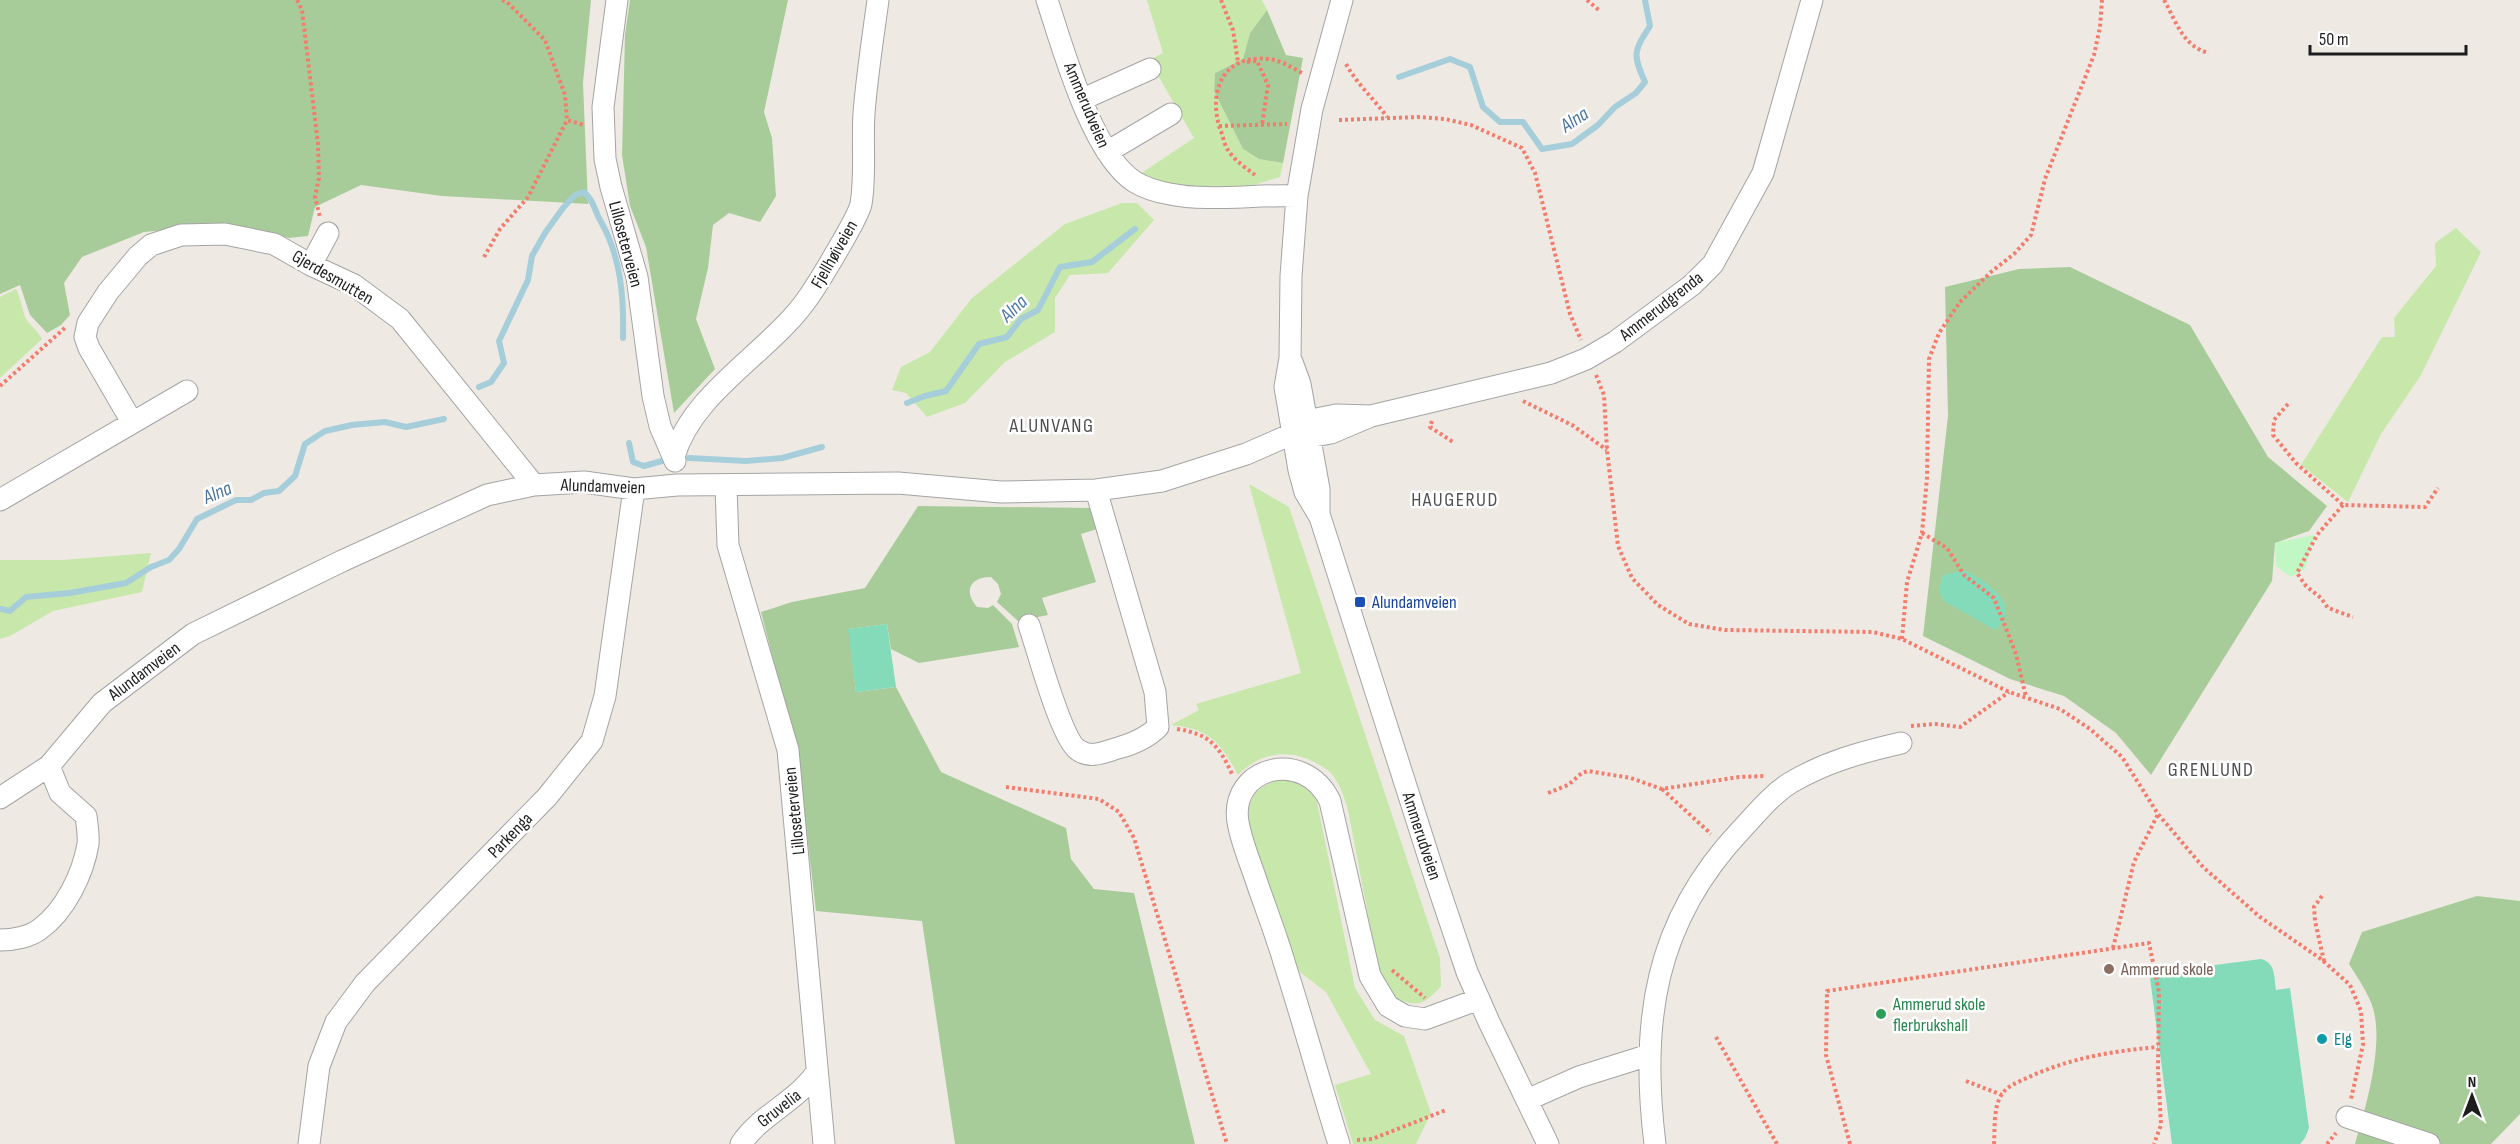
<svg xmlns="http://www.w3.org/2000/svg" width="2520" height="1144" viewBox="0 0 2520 1144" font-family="'Sofia Sans Condensed',sans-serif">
<rect width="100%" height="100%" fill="#eeeae3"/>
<path fill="#c8e7aa" d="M1147,0H1262L1267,10L1250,33L1243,59L1215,73L1214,91L1243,149L1259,159L1283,163L1280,177L1234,191L1163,185L1140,174L1194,138L1149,60L1163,53Z
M1122,203H1137L1154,220L1108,273L1070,275L1055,298V332L1005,362L965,403L927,417L906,393L892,390L901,367L930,352L972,298L1065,224Z
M2456,228L2481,252L2421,375L2381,434L2348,502L2301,465L2382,337H2395L2394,318L2436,266L2435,243Z
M16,289C21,298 22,310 26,319C31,326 38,331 42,339L0,378V297Z
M1249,484L1289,507L1440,958L1441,986C1422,1008 1416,1006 1390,997L1380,977L1348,810C1344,797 1340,783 1330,772C1327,769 1322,767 1318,764C1290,748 1260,752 1238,775C1220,742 1210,729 1171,725L1199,710L1196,704L1301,673Z
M151,553L142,592L53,611L10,636L0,639V560H62Z
M1280,780C1297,780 1309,786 1317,802L1355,988L1375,1020L1404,1036L1431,1113L1416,1144H1353L1335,1085L1371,1074L1326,992L1293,967L1249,827C1245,801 1255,786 1280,780Z"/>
<path fill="#a8cc99" d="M0,0H591L583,83L588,204L442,196L361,185L315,207L308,236L289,238L232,224L144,232L82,257L64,283L70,315L61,325L47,333L30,315L20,285L0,294Z
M630,0H788L764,112L772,138L776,196L760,222L729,213L713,225L708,268L696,319L715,369L674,413L646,247L630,206L622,155L625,35Z
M1267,10L1286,55L1303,58L1283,163L1259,159L1243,149L1214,91L1215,73L1243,59L1250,33Z
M2070,267L2190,325L2268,457L2327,506L2309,531L2275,543L2272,581L2151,775L2116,733L2064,696L2010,679L1923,636L1948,416L1945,287L2019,269Z
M918,506L1093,508L1097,529L1081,534L1096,582L1042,598L1048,615L1018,621L997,602L1001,594L998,584L991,577C970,577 963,591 977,607L988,608L993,605L1012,624L1019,647L919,663L891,649L887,624L849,629L856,692L896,687L941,772L1066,828L1071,859L1094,889L1134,893L1195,1144H955L922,921L816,911L798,757L761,612L792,602L865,588Z
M2477,896L2520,901V1114L2491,1144H2355C2366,1106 2387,1037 2370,1000C2364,987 2356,975 2349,964L2362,932Z"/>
<path fill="#c1f7c5" d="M2313,535L2315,539L2312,544L2305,569L2291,577L2276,566L2275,543Z"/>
<path fill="#83dbb9" d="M1964,570C1985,580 2025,606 1995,630L1944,601L1939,591L1943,575Z
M887,624L896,687L856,692L848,629Z
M2261,959C2276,963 2274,977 2276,990L2290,988L2309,1128L2305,1138L2300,1144H2172L2150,978L2163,976L2164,979L2168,974L2177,970Z"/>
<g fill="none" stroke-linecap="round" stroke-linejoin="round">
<path stroke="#a5ceda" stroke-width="6" d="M1399,77L1450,59L1470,67L1483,107L1500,122H1523L1542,149L1572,144L1598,125L1615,107L1636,93L1645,82C1632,54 1634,51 1650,26L1645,0
M479,387L491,382L504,363L499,341L528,280L532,256L545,233L563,208L575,195L584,192C594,201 594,209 600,220C621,256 624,297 623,338
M907,403L925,396L946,391L979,344L1007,337L1021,319L1038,310L1060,267L1092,262L1135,229
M629,443L633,462L644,466L662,461
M689,458L746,461L782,458L822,447
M0,609L10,611L26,597L70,593L126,583L151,567L169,560L179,549L197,519L236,500H251L264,493L279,491L295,476L305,444L325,431L352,425L385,422L406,427L444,419"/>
<g stroke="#a4a4a4" stroke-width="23">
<path id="minor" d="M617,0L603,107L605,159L611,187L637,277L653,396L660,426L675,461
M1047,0C1063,48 1092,155 1135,182C1145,188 1158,192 1170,194C1207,202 1257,194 1297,196
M1342,0L1312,109L1297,196L1291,276L1290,358L1285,387L1299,470L1305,492L1320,517L1435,877L1467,972L1489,1022L1548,1144
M1083,99L1150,69
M1107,152L1171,114
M311,265L328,233
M1615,342L1692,285L1713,264L1763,173L1812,0
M1292,362L1300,384L1319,489V514
M132,422L89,348L85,337L88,323L108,292L138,256L151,245L181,235L225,234L274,244L311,265L354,285L400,319L534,485
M1292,434L1308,437L1331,433L1371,416L1551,373
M674,457C692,391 773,351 810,295C820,280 858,218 861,204C866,175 862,143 864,113C867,75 873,37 878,0
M726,486L728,545L788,750L824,1144
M0,500L187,391
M1029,625C1037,648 1061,739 1078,750C1091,759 1104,752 1118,748C1133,744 1147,738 1158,727L1155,692L1096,490
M0,798L49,766L102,703L193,634L342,561L487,495L534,485L584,482L634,489L677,485L898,483L1001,492L1096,490L1162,481L1246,454L1292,434L1297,426L1306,421L1336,415L1371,416
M0,940C13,940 30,937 40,929C65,911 83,874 88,844C89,836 87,825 86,816L60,793L49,766
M1527,1100L1579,1077L1649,1055
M2347,1117L2429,1144
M309,1144L319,1066L336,1022L365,983L547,797L592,741L605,696L634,489
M741,1144C760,1115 796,1102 816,1073
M1339,1144C1320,1084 1304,1024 1285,965C1276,934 1264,904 1254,874C1248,857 1241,840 1238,822C1229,767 1304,747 1330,801L1370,976L1388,1006L1405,1016L1425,1019L1479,999
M1655,1144C1640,1023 1654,922 1741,830C1756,814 1771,795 1790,783C1825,762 1862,752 1901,743"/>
</g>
<path stroke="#f47c6d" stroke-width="4" stroke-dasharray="3 3" stroke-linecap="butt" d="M297,0L302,10L318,144L319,178L315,197L320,217
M502,0L507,2L545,40L565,95L567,120L584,125
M1221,0L1233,30L1238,62
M1587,0L1600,11
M2164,0C2176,21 2183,47 2209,53
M1247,62L1257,61L1268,85L1262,125
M1346,64C1357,84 1374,99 1387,117
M1339,120L1418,117L1445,119L1471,125L1522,148L1535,173L1570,314L1581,340
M1219,126L1287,124
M1255,175C1246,168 1234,160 1228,150C1224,145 1223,135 1220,129C1208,91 1223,54 1268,59C1280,60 1291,67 1302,73
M484,257L500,229L528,197L567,120
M1596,375L1604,395L1607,450L1618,546L1632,578L1658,605L1689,624L1725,630L1873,632L1902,639L2009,692L2060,709L2090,729L2122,757L2158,814L2203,867L2260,917L2321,959L2350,985L2361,1011L2363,1045L2351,1099
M0,386L67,326
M1523,401L1572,425L1607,450
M2288,404L2274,420L2273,435L2296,463L2343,505L2425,507L2438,488
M1432,421L1430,427L1453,442
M2343,505L2317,535L2297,573L2306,586L2321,598L2328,608L2353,617
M1922,533L1947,548L1964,575L1994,598L2016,654L2026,697
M1902,639L1907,582L1922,533L1927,478L1929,359L1939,333L1960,302L1991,272L2014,254L2031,235L2045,179L2094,55L2100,27L2102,0
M1911,726L1935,724L1960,727L2009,692
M1177,729C1210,734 1219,746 1232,774
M1006,787L1099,799L1119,812L1134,838L1227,1144
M1662,789L1711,834
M1548,793L1568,785L1582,773L1588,771L1631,778L1662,789L1739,777L1764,776
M2322,896L2314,907L2315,921L2324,961
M2113,948L2134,862L2158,814
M1392,970L1425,998
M1716,1037L1777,1144
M1966,1081L2002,1095
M1357,1140L1372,1139L1446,1110
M1850,1144L1826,1055L1827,991L2149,943L2159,992L2158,1069L2161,1125L2154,1144
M1994,1144C1995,1129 1993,1107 2002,1094C2008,1085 2019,1082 2029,1077C2070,1058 2113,1051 2158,1047
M2327,1144L2336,1133"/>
<use href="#minor" stroke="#fff" stroke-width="21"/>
<g stroke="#a4a4a4" stroke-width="23" stroke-linecap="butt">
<path id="minor-bridge" d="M1551,373L1586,359L1615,342"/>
</g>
<use href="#minor-bridge" stroke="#fff" stroke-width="21"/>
</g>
<rect fill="#1a4fb4" stroke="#fff" stroke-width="2" x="1354" y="596" width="12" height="12" rx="3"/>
<circle fill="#8d6e63" stroke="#fff" stroke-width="2" cx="2109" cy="969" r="6"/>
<circle fill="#2e9e5b" stroke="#fff" stroke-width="2" cx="1881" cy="1014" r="6"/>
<circle fill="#0f9aa8" stroke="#fff" stroke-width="2" cx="2322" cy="1039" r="6"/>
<g text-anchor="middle" stroke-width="5" stroke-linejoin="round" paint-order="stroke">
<g font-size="18" fill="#1d1d1d" stroke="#fff">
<text transform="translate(1087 105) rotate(67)" y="6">Ammerudveien</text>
<text transform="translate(626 244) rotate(75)" y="6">Lilloseterveien</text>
<text transform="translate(834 254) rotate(-60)" y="6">Fjellhøiveien</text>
<text transform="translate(333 277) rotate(30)" y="6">Gjerdesmutten</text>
<text transform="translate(1661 306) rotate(-38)" y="6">Ammerudgrenda</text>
<text transform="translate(603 486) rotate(2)" y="6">Alundamveien</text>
<text transform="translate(144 671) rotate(-37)" y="6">Alundamveien</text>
<text transform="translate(794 811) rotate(-96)" y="6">Lilloseterveien</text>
<text transform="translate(510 835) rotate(-46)" y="6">Parkenga</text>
<text transform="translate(1422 836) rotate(72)" y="6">Ammerudveien</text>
<text transform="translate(779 1108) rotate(-38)" y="6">Gruvelia</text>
</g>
<g font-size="18" fill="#164399" stroke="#fff" text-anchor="start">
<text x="1372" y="608">Alundamveien</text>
</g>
<g font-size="18" fill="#785e54" stroke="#fff" text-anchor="start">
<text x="2121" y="975">Ammerud skole</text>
</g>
<g font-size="18" fill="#27864d" stroke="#fff" text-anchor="start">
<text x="1893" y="1010">Ammerud skole<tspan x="1893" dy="21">flerbrukshall</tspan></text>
</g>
<g font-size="18" fill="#0d838f" stroke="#fff" text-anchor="start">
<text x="2334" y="1045">Elg</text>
</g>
<g font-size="20" font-style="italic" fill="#4a76a1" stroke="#fff">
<text transform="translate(1574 119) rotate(-33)" y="7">Alna</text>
<text transform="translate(1013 308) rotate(-44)" y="7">Alna</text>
<text transform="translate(217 492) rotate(-23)" y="7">Alna</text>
</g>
<g font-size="20" letter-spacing="1.5" fill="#505050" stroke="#fff">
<text x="1052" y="432">ALUNVANG</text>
<text x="1455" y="506">HAUGERUD</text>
<text x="2211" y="776">GRENLUND</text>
</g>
</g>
<g transform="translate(2472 1096)" stroke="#ffffff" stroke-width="4.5" paint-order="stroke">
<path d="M0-4.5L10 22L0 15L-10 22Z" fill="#1d1d1d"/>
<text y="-9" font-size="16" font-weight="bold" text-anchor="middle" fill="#1d1d1d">N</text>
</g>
<path d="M2310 45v9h156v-9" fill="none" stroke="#1d1d1d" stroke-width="3"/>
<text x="2319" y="45" font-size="18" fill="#1d1d1d" stroke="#ffffff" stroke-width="4.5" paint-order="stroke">50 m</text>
</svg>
